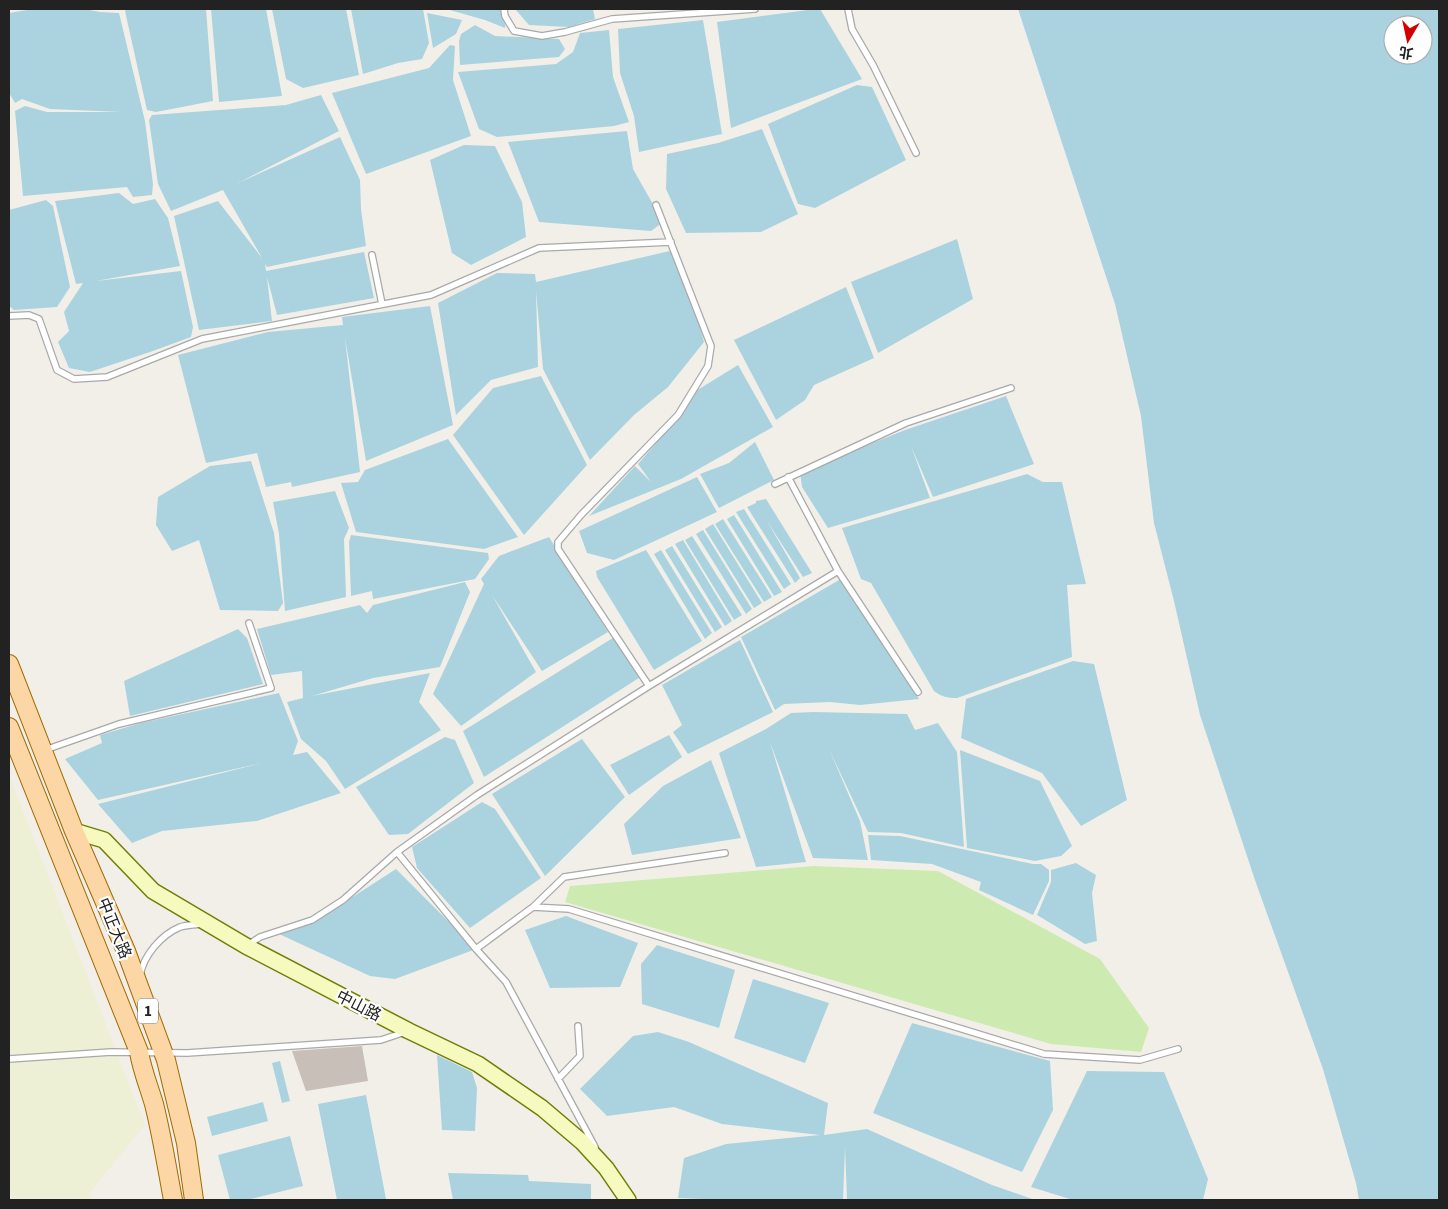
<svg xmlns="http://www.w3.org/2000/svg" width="1448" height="1209" viewBox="0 0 1448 1209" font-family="'Source Sans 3','Noto Sans TC',sans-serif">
<rect width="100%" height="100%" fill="#f2efe9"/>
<path fill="#eef0d5" d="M9,774L145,1125L91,1191L92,1200H9Z"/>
<path fill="#cdebb0" d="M814,866L938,871L1100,959L1149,1028L1141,1052L1051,1044L565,902L570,886Z"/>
<path fill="#aad3df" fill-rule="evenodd" d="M33,9H84L100,12L119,13L145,121L153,184L152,195L133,197L127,187L23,196L15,111L25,106L47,112H121L50,109L22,99L15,103L9,93V13Z
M127,9H206L213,101L156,112L147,110L125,11Z
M211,9H266L282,96L219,102Z
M272,9H346L359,75L303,88L286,79Z
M351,9H423L429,43L422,59L398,63L363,74Z
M446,9H507L505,28L485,20Z
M515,9H593L595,19L569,27L529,25Z
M815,9H820L862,79L731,128L717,22Z
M1018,9H1439V1200H1359L1356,1183L1323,1069L1256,883L1200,715L1174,601L1154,523L1141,416L1115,304ZM1393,25H1423V55H1393Z
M427,13L462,20L456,34L433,48Z
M703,20L722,134L639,152L634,116L620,73L618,29Z
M475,25L495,36L559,39L565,49L559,57L460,65L459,41L461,34Z
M609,30L613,77L629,122L614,126L497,137L479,129L458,72L556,64L573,52L580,33Z
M450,45L455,46L453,80L471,136L366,174L332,93L429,68Z
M857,85L872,87L906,160L815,208L798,204L768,124Z
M321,95L339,131L238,183L340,137L360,180L361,209L366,246L267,267L265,264L266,271L364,252L374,298L277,315L267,277L272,321L199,330L174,216L218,201L262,258L223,190L171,211L158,184L149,120L152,115L286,105Z
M762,129L798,214L761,232L686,233L666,189L667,154L718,143Z
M627,131L633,169L663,222L651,231L539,222L508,142Z
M464,145L495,146L522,202L526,237L471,265L452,253L430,160Z
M119,193L133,204L155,199L168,218L180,266L96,281L181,271L193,327L191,337L150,352L90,372L69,368L58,342L69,331L64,312L83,283L76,284L55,201Z
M46,200L53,206L70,287L57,307L14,310L9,306V210Z
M957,239L973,299L878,353L851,282Z
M674,250L691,293L704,342L668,387L634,415L590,460L543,369L536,291L538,367L491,380L456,415L438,303L497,273L535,274L536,282Z
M846,287L874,358L814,385L805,400L776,420L734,340Z
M430,306L453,425L366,461L345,338L360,472L292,487L291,482L266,487L257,453L206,463L178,355L268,332L343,325L342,317Z
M738,365L773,427L681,479L589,516L635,466L651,482L638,464L657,442L655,439L691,394Z
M541,376L587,465L524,535L453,435L493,388Z
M1006,396L1034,464L933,497L911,446L930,498L828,528L802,487L800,472L905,430Z
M448,439L518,537L484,549L356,532L341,483L358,482L365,470Z
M755,442L774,480L719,508L700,474L729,463Z
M251,461L274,533L283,603L278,611L220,610L199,540L172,551L156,525L158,497L210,466Z
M1027,474L1043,482H1062L1086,584L1067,585L1072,657L957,698C947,698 942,697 934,691L871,583L861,579L842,528Z
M697,477L717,512L614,560L587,553L579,531Z
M335,491L349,528L344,539L346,597L285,611L279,534L273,502Z
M766,499L812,573L803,577L767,521L800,578L795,583L747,507L756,503V501Z
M744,509L791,584L784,589L736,512Z
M734,515L782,592L774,596L727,519Z
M723,519L772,597L764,602L715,524Z
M713,524L762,603L754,608L705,529Z
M703,530L752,609L746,614L696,534Z
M351,535L488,553L489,559L475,579L373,599L372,591L351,596L349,542Z
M692,536L742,615L734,620L685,540Z
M549,537L608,632L542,671L492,595L536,672L461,726L433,694L484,584L481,579L499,556Z
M683,540L732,621L725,626L675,544Z
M672,546L722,627L715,632L665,550Z
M646,550L702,641L654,670L597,577L596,571Z
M661,550L712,633L705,639L654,554Z
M846,576L919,699L860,705L830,702L784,704L775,710L741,637Z
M465,582L470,592L440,667L373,678L312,696L430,673L419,702L441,730L345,789L326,761L301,739L287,702L303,698L302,671L271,675L257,629L360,605L367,613L373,605Z
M238,629L247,638L263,684L130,716L124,681Z
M616,636L642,676L484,777L463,731Z
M740,640L773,712L688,754L673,732L682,725L662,685Z
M1073,661L1094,664L1127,800L1081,826L1042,773L961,738L966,699Z
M279,693L298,741L293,755L307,752L341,793L257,821L162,831L132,843L98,804L262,763L98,800L65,759L102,743L100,735L141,723Z
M813,712L907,714L915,730L938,723L957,752L964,847L901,833L868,832L829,749L860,821L868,860L813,858L770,742L806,862L756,867L719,753L766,729L791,713Z
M669,735L682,757L629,795L610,765Z
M445,737L455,740L474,783L408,834L389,835L356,787Z
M582,739L625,797L545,876L492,794Z
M960,750L1040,781L1072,846L1061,856L1035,861L967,848Z
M711,760L741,838L632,855L624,824L663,786Z
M482,802L495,809L541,878L470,928L417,868L412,847Z
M868,835L900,836L1033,864H1041L1049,870V881L1033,915L979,890L981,882L932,864L871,860Z
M1076,863L1096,875L1092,893L1097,941L1085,944L1037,915L1051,882V870Z
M396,869L476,949L395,979L370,976L279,934L351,898Z
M566,916L638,943L620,987L550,988L525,930Z
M657,945L735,970L719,1028L642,1004L641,964Z
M753,979L829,1003L805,1063L734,1038Z
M912,1023L1050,1061L1053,1110L1022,1172L873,1113Z
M658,1032L689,1042L828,1103L824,1135L867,1129L992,1185L1035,1200H847L845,1147L843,1200H727L678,1198L684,1158L726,1144L820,1135L722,1124L674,1107L607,1116L580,1089L633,1036Z
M437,1055L472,1072L477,1088L475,1131L442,1130Z
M280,1061L290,1101L282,1103L272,1063Z
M1087,1071L1164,1072L1208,1179L1203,1200H1073L1031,1187Z
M366,1095L386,1199L377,1200H337L318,1104Z
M263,1102L268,1121L212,1136L207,1117Z
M290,1136L303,1186L247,1200H230L218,1155Z
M448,1173L528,1175L529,1181L591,1184V1200H453Z"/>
<path fill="#c7bfb8" d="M362,1046L368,1081L306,1091L292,1051Z"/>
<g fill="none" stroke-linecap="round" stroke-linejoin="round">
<g stroke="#a9a9a9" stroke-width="8">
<path id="lane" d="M504,9L505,16L514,31L542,36L565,32L612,19L755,9
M848,9L852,29L873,65L916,153
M372,255L382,304
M9,316L29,315L39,319L57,370L74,379L107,377L202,339L431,295L539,248L671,242
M788,477L838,571L918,692
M775,484L906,423L1011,388
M649,686L558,549V542L581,515L678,415L708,366L711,346L656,205
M45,750L119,724L271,688L249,623
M397,852L476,949L506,982L595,1147
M533,907L564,877L725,853
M248,945L260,937L312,920L343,900L397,852L477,795L649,686L838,571
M476,949L533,907L569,909L1044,1054L1140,1060L1178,1049
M140,975C144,955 161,935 180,927C187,925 194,925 200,924
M9,1059L111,1052L187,1053L381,1040L405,1032
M558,1079L580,1056L578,1026"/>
</g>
<g stroke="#707d05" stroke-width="18">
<path id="secondary" d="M74,831L104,840L153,891L246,946L409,1031L478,1064L542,1108L582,1142L606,1168L628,1200"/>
</g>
<g stroke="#a06b00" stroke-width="20">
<path id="primary" d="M9,664L74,831L126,951L166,1060L186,1143L194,1200
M9,727L139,1052C142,1070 149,1087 154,1104C162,1136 167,1168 173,1200"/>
</g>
<use href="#lane" stroke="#fff" stroke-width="5.5"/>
<use href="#secondary" stroke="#f7fabf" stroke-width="15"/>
<use href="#primary" stroke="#fcd6a4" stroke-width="18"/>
</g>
<g text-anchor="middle" stroke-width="4.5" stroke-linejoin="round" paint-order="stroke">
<rect fill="#fff" stroke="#646464" stroke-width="1" x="138" y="998.5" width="20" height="25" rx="4"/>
<g font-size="15" font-weight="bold" fill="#222">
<text x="148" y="1016">1</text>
</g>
<g font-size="16" fill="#222" stroke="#fff">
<text transform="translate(115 928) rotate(68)" y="6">中正大路</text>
<text transform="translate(359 1005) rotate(27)" y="6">中山路</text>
</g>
</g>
<rect width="1448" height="1209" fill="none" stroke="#222222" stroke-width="20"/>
<g transform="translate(1408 40) rotate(189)"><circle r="24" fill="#ffffff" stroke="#a7a7a7"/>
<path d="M0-4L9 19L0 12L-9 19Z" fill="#d40000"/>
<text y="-8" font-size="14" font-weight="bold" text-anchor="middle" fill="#222222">北</text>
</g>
</svg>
